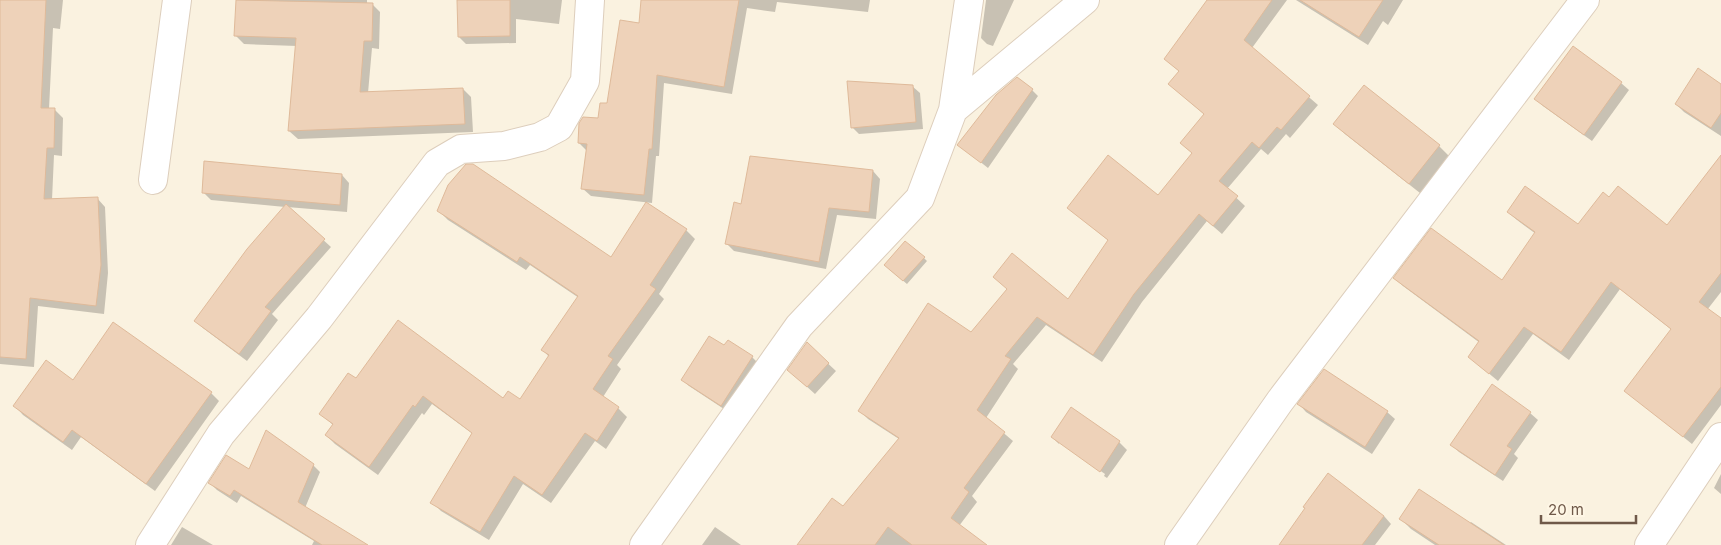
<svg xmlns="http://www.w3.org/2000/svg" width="1721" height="545" viewBox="0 0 1721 545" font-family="Inter,sans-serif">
<rect width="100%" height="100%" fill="#faf2e0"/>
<path fill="#0003" d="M0,0H63L60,29L53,28L49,109H54L63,118L62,156L54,155L52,200L97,198L105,207L108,273L104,314L38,306L34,367L0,364Z
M237,0H367V4H372L380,12L379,49L372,48L368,93L463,89L471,97L473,132L298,139L289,131L297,46L244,44L236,36Z
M458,0H562L559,24L516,19V43L466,44L459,37Z
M651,0H870L868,12L777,2L775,12L747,8L732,94L664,83L659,156H656L652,203L591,196L582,188L587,151L579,143L599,119L648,26Z
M986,0H1028H1014L993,46L987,44L981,38Z
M1209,0H1287L1252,48L1318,105L1290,138L1286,134L1268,155L1261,149L1227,189L1245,206L1222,234L1207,221L1142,302L1102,362L1046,325L1013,364L1018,369L986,418L1013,441L972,496L977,502L959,526L985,545H799L843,507L899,439L868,419L860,411L971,334L1068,301L1109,241L1069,208L1158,196L1193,154L1181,143L1205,115L1169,84L1180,72L1165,59Z
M1296,0H1403L1388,25L1383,21L1368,45Z
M1621,83L1629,90L1592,141L1543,106L1536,98Z
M912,86L920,93L923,129L859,134L852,127Z
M1721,86V136L1684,112L1676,104Z
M1032,90L1038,96L988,168L959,145Z
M1335,124L1439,146L1449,156L1420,193L1345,134Z
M1721,157V292L1707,310L1721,320V405L1692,444L1626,391L1672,330L1620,289L1569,360L1533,334L1498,381L1469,357L1480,343L1403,286L1394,278L1502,282L1536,234L1517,220L1508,212L1578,226L1609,198L1667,226Z
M873,171L880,179L876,219L837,215L826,269L734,251L727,244L742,205Z
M342,175L349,183L347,212L287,207L331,247L272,314L278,320L247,361L203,328L196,321L285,207L211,200L204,193Z
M647,204L686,230L695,239L659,294L664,299L617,365L621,369L603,397L618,408L627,417L606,449L595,441L551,503L523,484L489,540L441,511L432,502L473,434L432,404L424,415L422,413L378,475L335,444L326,435L333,425L321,414L356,380L520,401L549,357L543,350L579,298L530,265L526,270L448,220L439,211L611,258Z
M924,258L927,261L907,284L889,269Z
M807,344L836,371L815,394L796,377Z
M725,347L752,357L758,363L727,411L689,386L683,380Z
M1324,371L1387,412L1395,419L1372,454L1306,412L1299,404Z
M73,381L211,393L219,401L155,491L81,437L72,450L23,415L15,406Z
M1072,409L1119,442L1127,450L1107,478L1104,476L1105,474L1059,442V444L1052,437Z
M1530,413L1538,420L1514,454L1518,458L1503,481L1459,452L1452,445Z
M313,465L320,472L305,508L366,545H312L314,541L241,496L237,503L217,490L210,483L249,470Z
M1721,474V494L1714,488Z
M1384,516L1391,524L1375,545H1285Z
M1401,519L1469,524L1471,522L1506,545H1435L1411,529Z
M182,527L213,545H171Z
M715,527L741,545H702Z"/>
<path fill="#eed2b9" stroke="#dfba9a" d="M0,0H46L41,108H55L54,148H47L44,199L98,197L101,265L96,306L30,298L26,359L0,357Z
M236,0L373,3L372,41H364L360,92L463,88L465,124L288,131L296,38L234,36Z
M457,0H510V36L458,37Z
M641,0H739L724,87L657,75L652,149H649L644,195L581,189L587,144L578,143L579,123L583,117L598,118L600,103H607L620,20L639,23Z
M1207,0H1272L1244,40L1310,96L1281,130L1277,127L1259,148L1252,142L1219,181L1238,196L1213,226L1199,214L1134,294L1093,355L1037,317L1005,356L1011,359L977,410L1005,432L964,488L969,492L951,518L987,545H912L888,527L875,545H797L832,498L843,506L899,438L858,411L928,303L971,332L1007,289L993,277L1012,253L1068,299L1108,240L1067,208L1108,155L1158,195L1192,153L1180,143L1204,114L1168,84L1179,71L1164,59Z
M1300,0H1383L1359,37Z
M1573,46L1622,82L1584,135L1534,99Z
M1698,68L1721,84V113L1711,128L1675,104Z
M1017,77L1033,89L981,163L957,145L996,95Z
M847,81L913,85L916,122L851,128Z
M1364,85L1440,145L1409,184L1333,124Z
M1721,155V273L1699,302L1721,318V387L1683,437L1624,391L1671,329L1611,282L1561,352L1524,327L1489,374L1468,357L1479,341L1393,278L1431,228L1502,280L1535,232L1507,212L1525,186L1578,224L1603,192L1609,197L1618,186L1667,225Z
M750,156L873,170L869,212L829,208L819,262L725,244L734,202L741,204Z
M204,161L342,174L340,205L202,193Z
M466,164H473L611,257L646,202L687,229L650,285L656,289L608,356L613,359L593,389L619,407L597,441L585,433L542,495L514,476L480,532L430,503L472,433L423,396L415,407L413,405L369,467L325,435L333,424L319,414L348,373L356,378L398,320L503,398L508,391L520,399L549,355L541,350L578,296L520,257L517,262L437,211L448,185Z
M286,204L325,239L265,307L271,311L239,354L194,321L247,249Z
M905,241L925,257L903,281L884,265Z
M113,322L212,392L146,484L72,430L63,442L13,406L46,360L73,380Z
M709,336L724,345L728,340L753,356L721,406L681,380Z
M807,342L829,363L807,387L787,370Z
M1324,369L1388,411L1365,447L1297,404Z
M1492,384L1531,412L1507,446L1512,449L1495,475L1450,445Z
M1071,407L1120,441L1100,472L1051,437Z
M266,430L314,464L298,502L368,545H322L234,490L230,496L208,483L226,455L249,469Z
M1328,473L1384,516L1362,545H1279L1305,508L1303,507Z
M1419,489L1504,545H1439L1399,519Z"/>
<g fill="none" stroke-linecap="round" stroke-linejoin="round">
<g stroke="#ddcebc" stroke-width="30">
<path id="street" d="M953,110L1085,0
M153,180L177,0
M150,545L221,434L319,318L437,163L461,149L504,146L540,137L559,127L585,81L590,0
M644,545L799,326L920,198L953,110L969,0
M1179,545L1280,401L1585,0
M1649,545L1721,437"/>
</g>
<use href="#street" stroke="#fff" stroke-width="28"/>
</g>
<path d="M1541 515v8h95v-8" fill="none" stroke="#6f5949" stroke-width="2.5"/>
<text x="1548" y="515" font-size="15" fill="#6f5949" stroke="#fef6e5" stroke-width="4" paint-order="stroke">20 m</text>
</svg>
